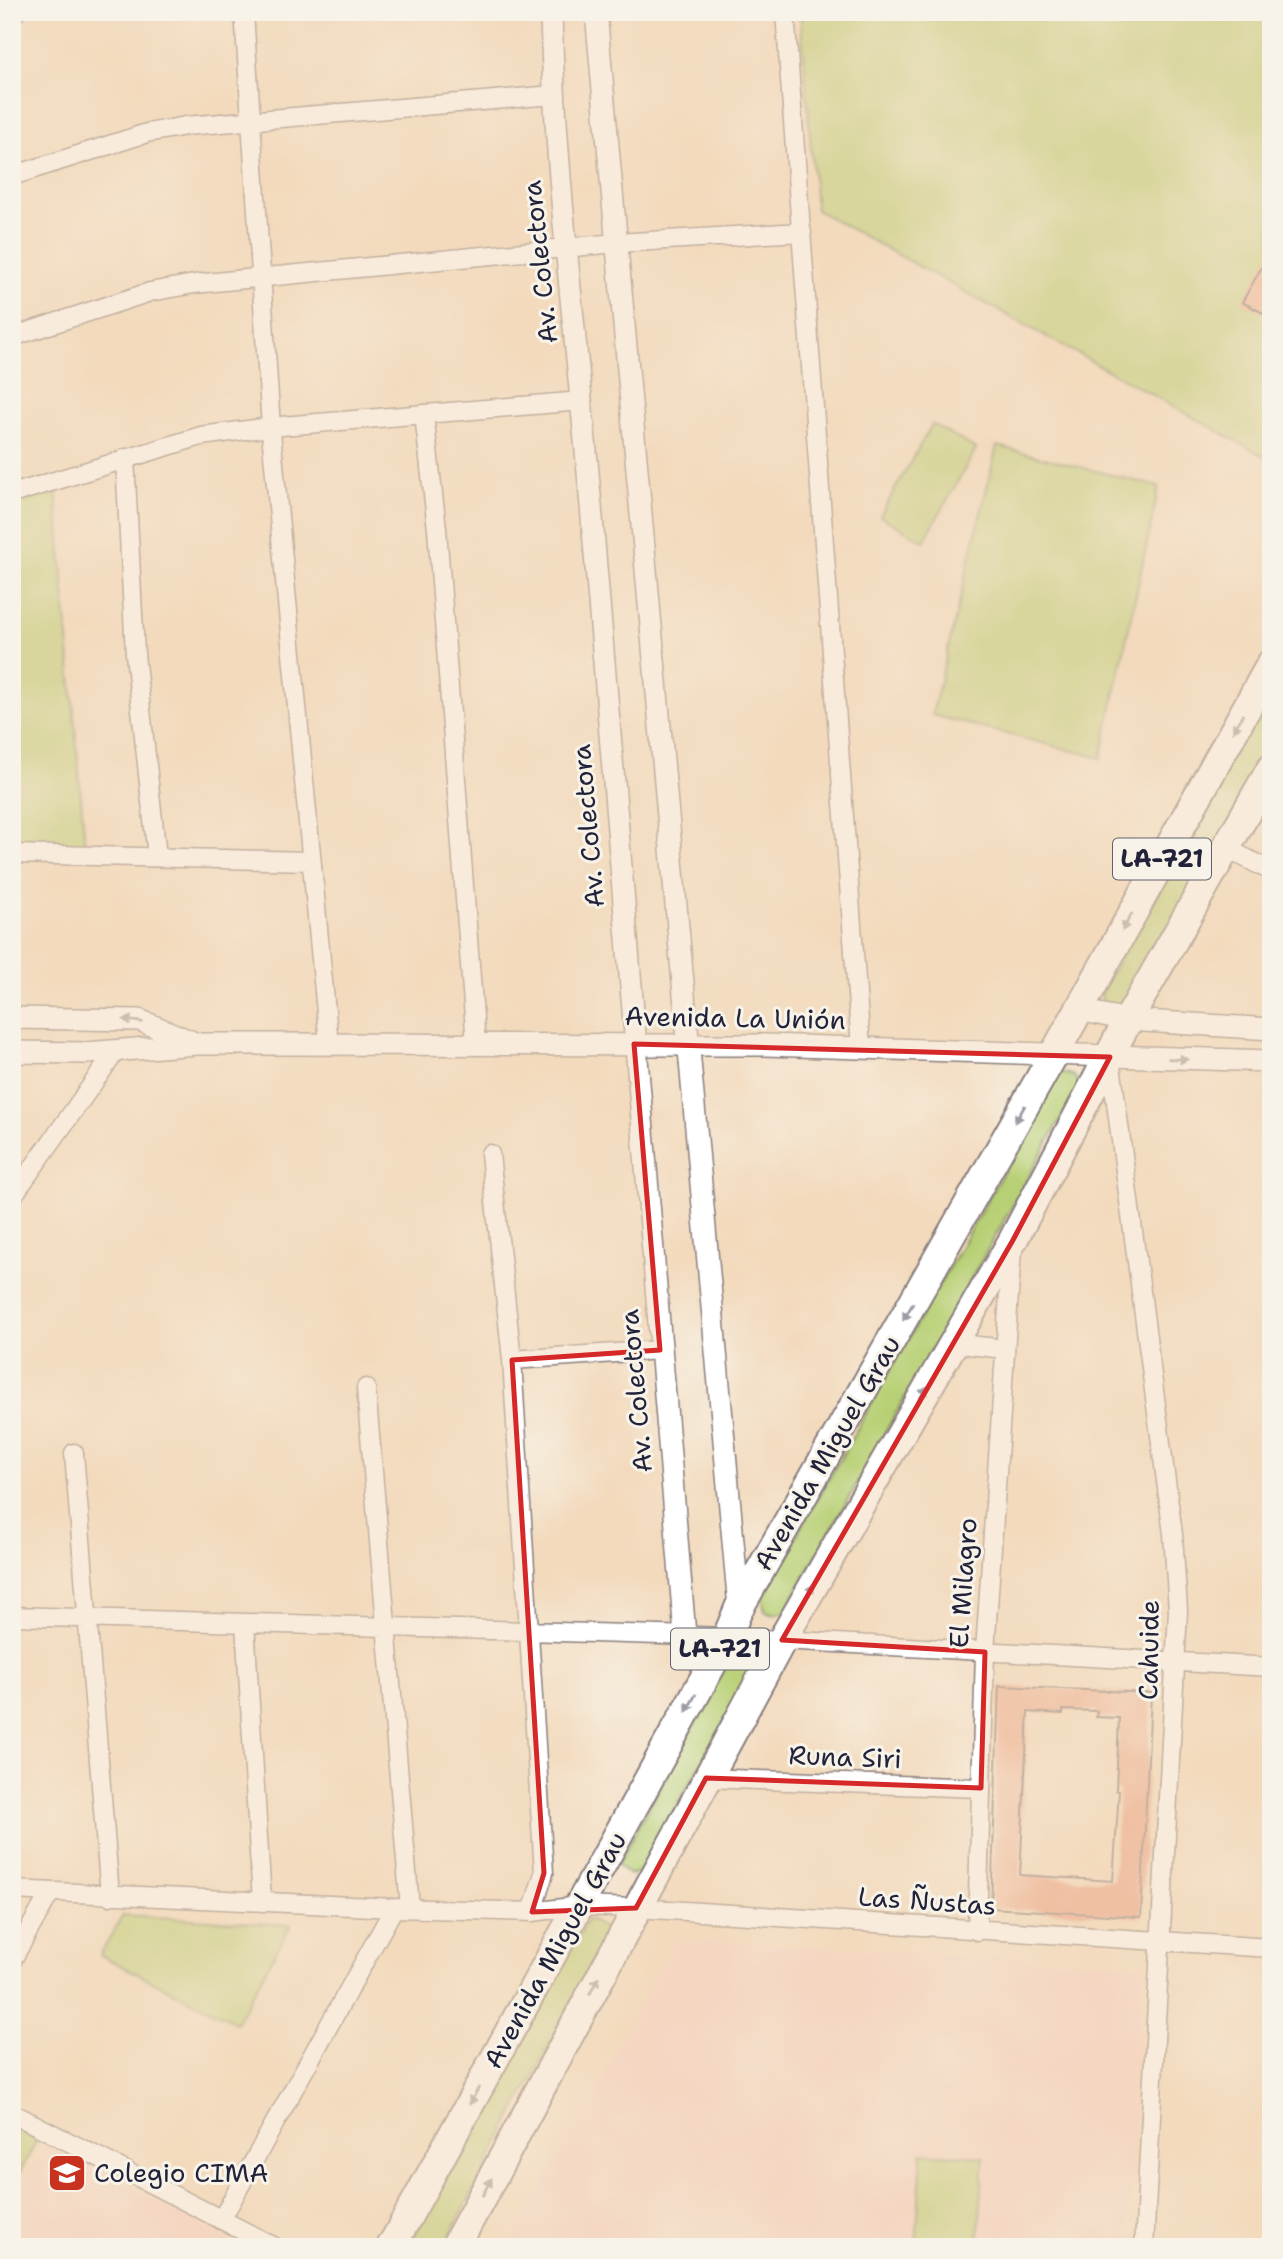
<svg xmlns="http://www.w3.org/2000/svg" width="1283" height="2259" viewBox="0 0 1283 2259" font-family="'Shantell Sans',sans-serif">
<rect width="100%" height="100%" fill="#f7f3e8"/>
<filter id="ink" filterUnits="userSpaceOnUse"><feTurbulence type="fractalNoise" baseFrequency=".0143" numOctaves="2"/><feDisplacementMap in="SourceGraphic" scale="14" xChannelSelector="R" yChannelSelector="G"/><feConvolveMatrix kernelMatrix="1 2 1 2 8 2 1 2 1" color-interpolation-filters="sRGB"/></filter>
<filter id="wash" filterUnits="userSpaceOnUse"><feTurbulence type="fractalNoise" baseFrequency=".00686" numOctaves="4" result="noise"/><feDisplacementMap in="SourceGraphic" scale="28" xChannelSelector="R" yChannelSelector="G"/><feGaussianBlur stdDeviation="1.57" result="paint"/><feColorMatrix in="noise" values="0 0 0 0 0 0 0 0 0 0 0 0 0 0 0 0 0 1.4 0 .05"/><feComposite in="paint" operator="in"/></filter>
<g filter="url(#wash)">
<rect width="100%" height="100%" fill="#f3dabd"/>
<path fill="#f7d1c6" d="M684,1940L1143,1964L1129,2247H508L674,1945Z
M46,2142L244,2247H12V2205Z"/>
<path fill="#b8d075" stroke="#6d7958" stroke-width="2" d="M800,12H1271V460L816,210Z
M932,424L976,449L924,541L880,516Z
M997,446L1159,487L1101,758L932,715Z
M56,490L85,848L12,847V505Z
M1271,686V758L1133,1006L1108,1009L1102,1003L1101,991Z
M1060,1072L1074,1076L1080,1085L785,1612L775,1614L765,1611L762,1596Z
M727,1662L742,1665L752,1672L639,1873C629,1877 624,1872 618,1864Z
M123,1915L291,1925L236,2023L100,1955Z
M587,1920L594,1921L608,1933L444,2247H408Z
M12,2127L37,2140L12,2187Z
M922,2153L984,2157L978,2247H916Z"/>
<g id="blocks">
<path fill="#ed9f81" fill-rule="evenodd" d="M1271,251V317L1242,302Z
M999,1686L1151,1693L1141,1917L991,1908ZM1063,1710L1097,1711L1096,1717L1119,1718L1116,1790L1119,1791L1113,1881L1020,1875L1028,1712L1063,1714Z"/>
</g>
</g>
<g filter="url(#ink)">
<use href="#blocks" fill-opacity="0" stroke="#8a7e7c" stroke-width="2"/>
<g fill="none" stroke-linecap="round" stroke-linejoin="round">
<g stroke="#8a7e7c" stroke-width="21">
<path id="minor" d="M244,12L272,443L329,1044
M785,12L861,1048
M12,13L16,12
M12,176L147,133L186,126L553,95
M12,337L150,292L194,284L616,243L802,232
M424,414L437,529L476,1044
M125,458L135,654L157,857
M12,494L201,436L270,427L582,401
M1226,848L1271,871
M12,854L311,861
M1110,1057L1173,1534L1178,1611L1144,2247
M490,1154L512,1360L544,1873L532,1912
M12,1197L116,1051
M951,1343L1005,1349
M512,1360L660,1350
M366,1388L410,1908
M74,1453L110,1896
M12,1616L727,1637L1271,1667
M245,1623L262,1902
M706,1778L981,1788
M12,1890L394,1908L532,1912L579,1906L636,1908L1271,1948
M977,1931L985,1652L1012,1249
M12,1960L50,1893
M12,2113L275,2247
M221,2220L394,1908"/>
</g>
<g stroke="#8a7e7c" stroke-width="24">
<path id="tertiary" d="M551,12C555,181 578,349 592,518C621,891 653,1263 685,1635
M596,12L739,1608
M1079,1010L1128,1020L1271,1029
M12,1018L139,1020L195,1043
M12,1052L86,1053L197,1044L765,1045L1271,1061"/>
</g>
<g stroke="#8a7e7c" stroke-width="32">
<path id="primary" d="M391,2247L727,1637L739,1608L1079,1010L1271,664
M455,2247L782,1640L1013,1240L1128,1020L1271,769"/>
</g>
<use href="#minor" stroke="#fff" stroke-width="18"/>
<use href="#tertiary" stroke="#fff" stroke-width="21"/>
<use href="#primary" stroke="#fff" stroke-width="28"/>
</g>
<defs><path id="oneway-solid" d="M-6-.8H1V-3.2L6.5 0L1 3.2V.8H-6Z" transform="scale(1.75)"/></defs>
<g fill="#9c9ca7">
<use href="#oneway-solid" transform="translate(1238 723) rotate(119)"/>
<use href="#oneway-solid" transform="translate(1127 922) rotate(119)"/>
<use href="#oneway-solid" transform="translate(133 1021) rotate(-173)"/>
<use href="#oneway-solid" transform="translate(1178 1059) rotate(2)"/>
<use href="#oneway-solid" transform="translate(1020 1114) rotate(120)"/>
<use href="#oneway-solid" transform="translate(908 1312) rotate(120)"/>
<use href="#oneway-solid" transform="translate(922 1395) rotate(-60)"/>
<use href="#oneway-solid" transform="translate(809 1593) rotate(-60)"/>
<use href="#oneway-solid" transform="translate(691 1703) rotate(119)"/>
<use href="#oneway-solid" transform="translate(594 1986) rotate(-62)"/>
<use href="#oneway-solid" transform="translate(474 2096) rotate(119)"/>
<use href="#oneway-solid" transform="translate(487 2187) rotate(-62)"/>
</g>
</g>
<path d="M0 0H1283V2259H0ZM634,1044L1110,1057L1013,1240L782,1640L985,1652L981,1788L706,1778L636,1908L532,1912L544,1873L512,1360L660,1350Z" fill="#f3dabd" fill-opacity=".55" fill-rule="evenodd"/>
<path fill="none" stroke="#d62828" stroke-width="5" stroke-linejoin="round" d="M634,1044L1110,1057L1013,1240L782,1640L985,1652L981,1788L706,1778L636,1908L532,1912L544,1873L512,1360L660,1350Z"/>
<defs>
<g id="school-square" transform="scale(2.0125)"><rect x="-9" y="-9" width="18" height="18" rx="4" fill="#c8321e" stroke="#f7f3e8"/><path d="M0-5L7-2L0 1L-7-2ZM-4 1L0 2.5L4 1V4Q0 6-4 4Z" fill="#fff"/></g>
</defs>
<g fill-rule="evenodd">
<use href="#school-square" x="67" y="2173"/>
</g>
<g text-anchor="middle" stroke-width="6" stroke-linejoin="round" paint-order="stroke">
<g fill="#f7f3e8" stroke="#62616f" stroke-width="2">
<rect x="1113" y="838.5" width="98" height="41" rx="5"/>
<rect x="671" y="1628.5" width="98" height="41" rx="5"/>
</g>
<g font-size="24" font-weight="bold" fill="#22223b">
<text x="1162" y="867">LA-721</text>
<text x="720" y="1657">LA-721</text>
</g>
<g font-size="26" fill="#22223b" stroke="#f7f3e8">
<text transform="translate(540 262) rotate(-96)" y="9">Av. Colectora</text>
<text transform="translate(588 826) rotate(-95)" y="9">Av. Colectora</text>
<text transform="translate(735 1018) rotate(1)" y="9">Avenida La Unión</text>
<text transform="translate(636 1391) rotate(-95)" y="9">Av. Colectora</text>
<text transform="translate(827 1453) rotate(-60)" y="9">Avenida Miguel Grau</text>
<text transform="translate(963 1583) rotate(-86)" y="9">El Milagro</text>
<text transform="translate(1149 1650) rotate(-89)" y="9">Cahuide</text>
<text transform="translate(845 1757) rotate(2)" y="9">Runa Siri</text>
<text transform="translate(927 1901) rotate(4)" y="9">Las Ñustas</text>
<text transform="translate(555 1950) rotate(-61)" y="9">Avenida Miguel Grau</text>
</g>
<g font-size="26" fill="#22223b" stroke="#f7f3e8" text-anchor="start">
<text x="94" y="2182">Colegio CIMA</text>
</g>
</g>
<rect width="1283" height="2259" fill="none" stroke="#f7f3e8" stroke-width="42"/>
</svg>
